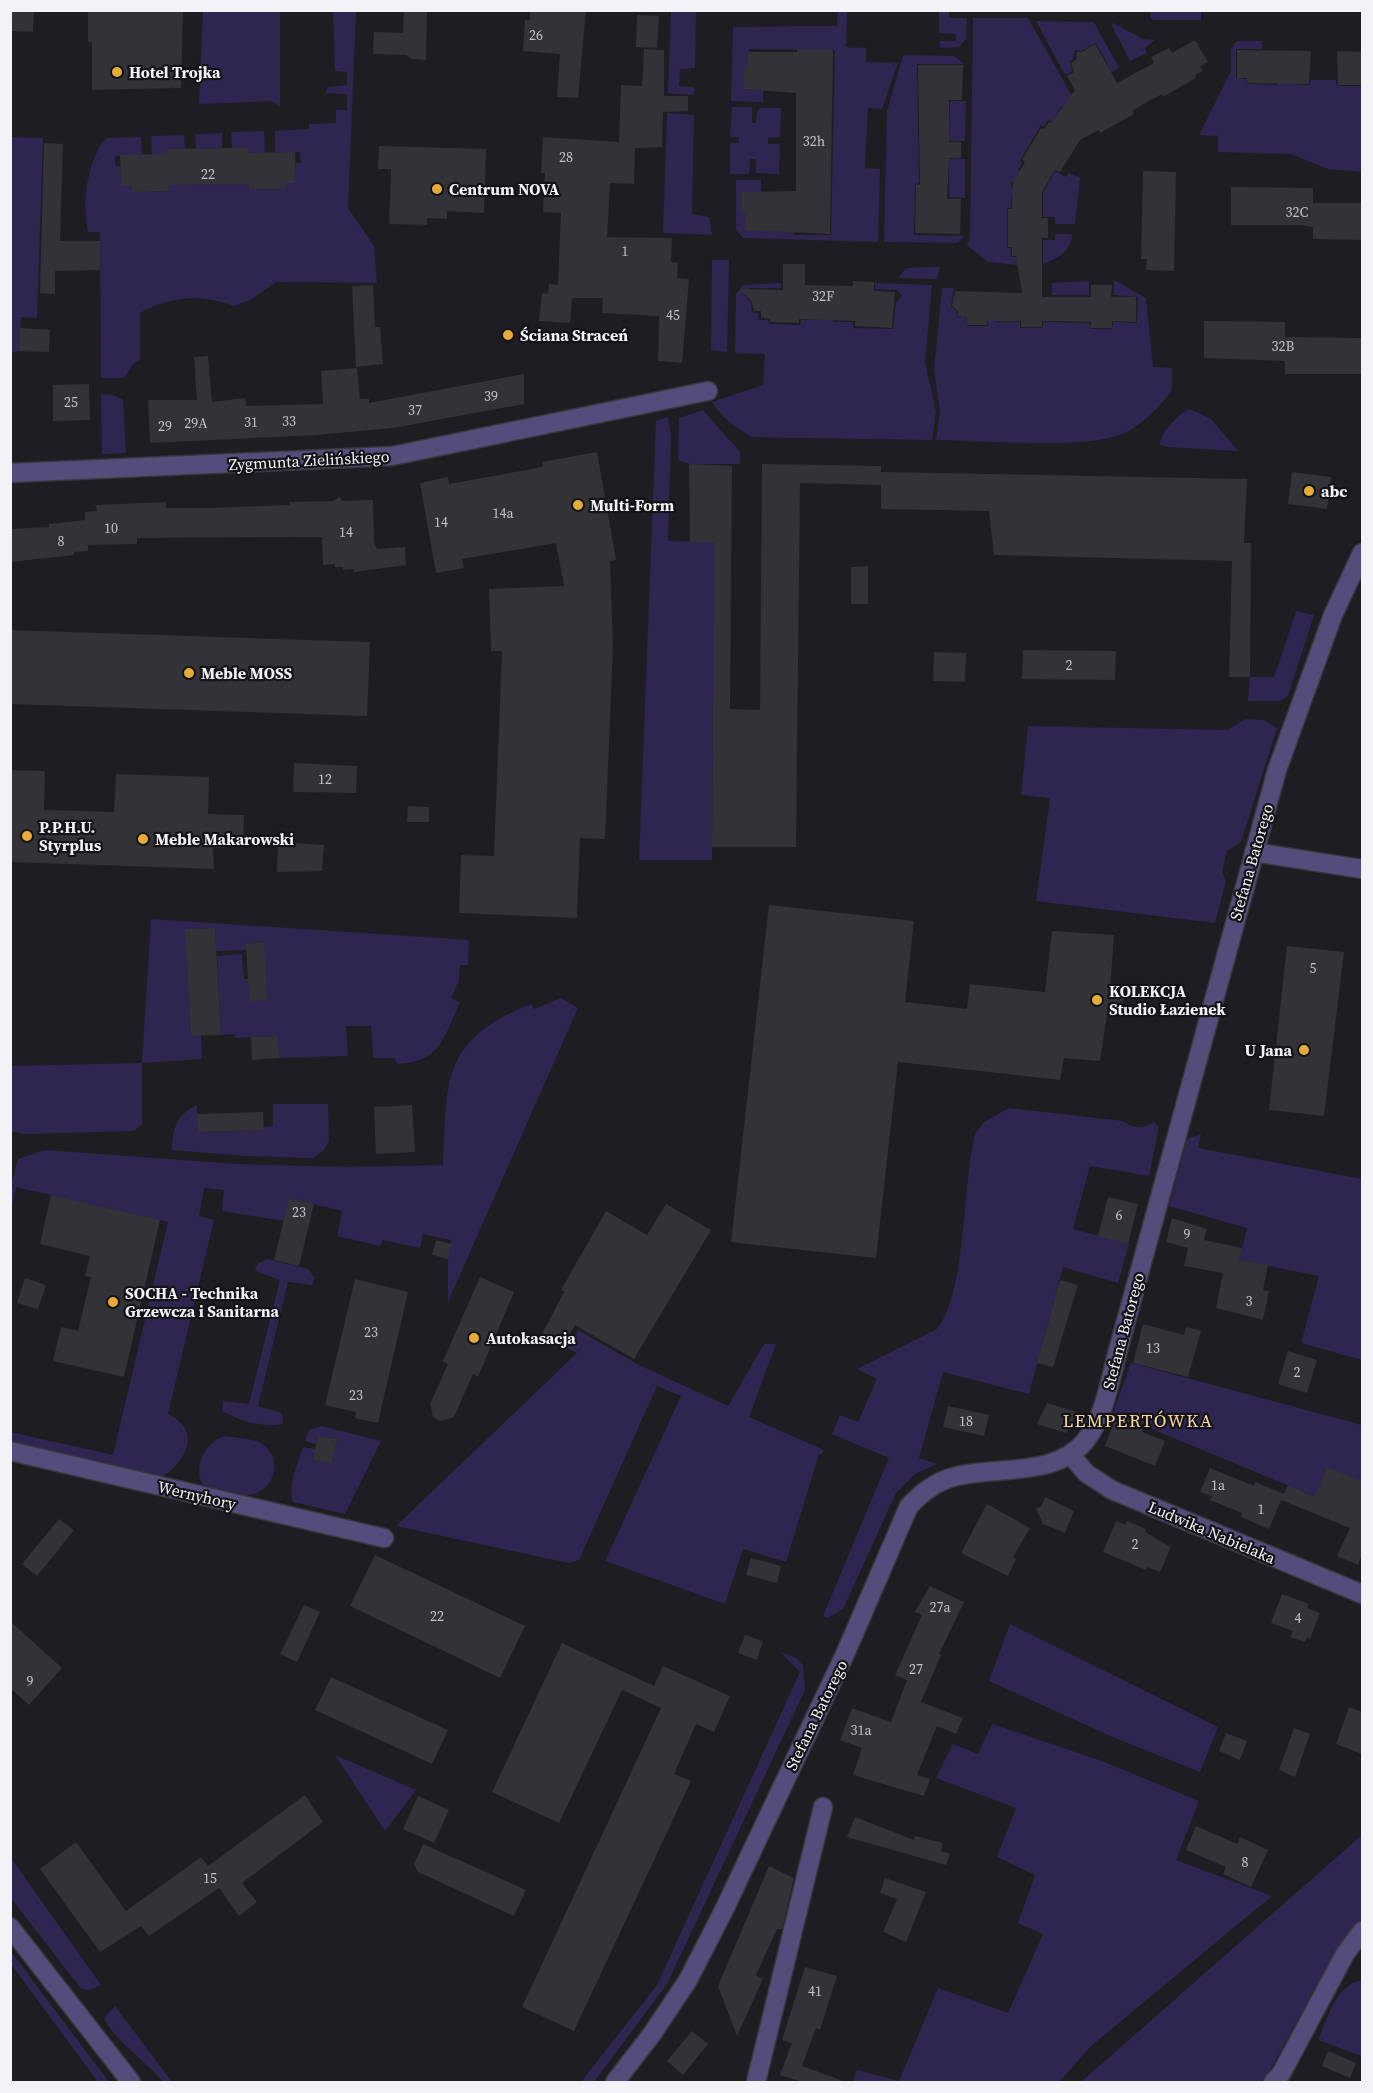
<svg xmlns="http://www.w3.org/2000/svg" width="1373" height="2093" viewBox="0 0 1373 2093" font-family="'Source Serif 4',serif">
<rect width="100%" height="100%" fill="#1d1d22"/>
<path fill="#2e2650" d="M203,11H280V107L272,101L199,104Z
M333,11H356L348,208L374,246L377,283L276,282L250,300L234,306C202,294 170,296 140,313V360L134,363L124,378H101L100,232H88C82,202 86,172 101,144L106,138L141,137L142,155L115,156V166H120L121,186H132V192L153,188L154,192L168,191V185L249,184V190L285,189L286,183H296V163H301L300,152L275,153V131L309,129V124L336,123V110H347V94L325,93L328,87L347,85V72L335,71Z
M671,11H696L695,68L680,69L679,86L694,87V95L668,93Z
M838,11L847,12L846,47L866,48V62L898,63L882,109L868,108L865,168L880,169L878,242L743,238L736,230V180H761V192H742V214H746V230H794V235H831L835,50L749,49L748,67H744V89L763,90V102L731,101L733,27L837,26Z
M939,11H949V18H967L966,39L959,47L940,48V41H956V34L939,33Z
M1151,11H1201V20H1154L1150,18Z
M973,18H1028L1077,105L1069,110L1062,106L1052,122L1048,120L1044,127L1041,125L1020,161L1022,163L1018,170L1023,173L1021,178L1010,183L1016,198L1011,199V208H1007V248H1011V257H1017V265L988,262L967,245L970,237Z
M1036,21L1094,22L1119,68L1103,77L1099,70L1108,65L1096,43L1081,51L1075,50L1073,59L1069,62L1073,71L1065,75Z
M1113,23L1143,39L1155,40L1145,48L1147,53L1130,61L1111,24Z
M1237,41H1262V49H1236V78L1246,79L1247,84L1277,85L1278,79H1293L1294,84L1310,85V80H1336L1337,86H1362V172L1328,169L1291,154L1218,152V136L1199,135L1231,71V49Z
M907,55L954,56L964,64H917L919,183L915,184L914,235L964,236L958,243L884,242L887,111L903,56Z
M950,101H966L965,141H949Z
M732,107H752V123H756L757,112L760,108H781L780,137L768,138V144H780L779,174L756,173V159H750L749,174H730V143L739,142V137H730Z
M667,113L694,115L692,214L709,217L712,235L663,233Z
M264,131L265,153H248V148H232L231,132Z
M222,133V148L196,149L195,134Z
M184,135L185,149L167,154L152,155L151,136Z
M11,137L43,138L37,318L21,317L19,351L11,353Z
M949,159H965V198L949,197Z
M1055,171L1066,177L1069,173L1080,178L1075,224H1055V217H1043V193Z
M1055,234H1072C1072,251 1058,258 1043,264V240H1055Z
M712,260H729L727,352L711,350Z
M940,267L937,279L898,278L906,268Z
M1114,280L1146,298L1153,367L1172,368V390C1162,405 1141,426 1124,433C1086,451 982,440 936,440L940,411L934,370L942,288H954L951,306L957,311L958,317H961V312H966L967,326H988V318H995L996,322H1020V328H1043V322L1090,323L1091,329H1112L1113,322L1137,323L1138,297L1114,295Z
M1089,281V295H1052V283Z
M781,283V288H749L745,295L751,303L752,312L758,313L759,320H768L769,324L800,325L801,320L833,319V322H853V328L893,329L896,302L902,296L897,290L875,289V283L932,285L925,363L936,411L932,440L752,437C736,428 722,418 712,402L763,385L765,354L735,353L736,294L743,285Z
M101,394L113,395L123,400L126,453L102,454Z
M1190,409L1211,419L1238,451L1166,447L1160,444C1160,433 1179,413 1190,409Z
M703,410L740,452V464H689L678,460L679,418Z
M668,417L671,436L668,541L714,542L712,860H639L656,421Z
M1296,611L1314,615L1288,696L1279,701H1248L1250,677H1274Z
M1246,719L1264,720L1277,728L1241,842L1227,851L1222,872L1226,881L1215,923L1036,901L1050,798L1021,795L1028,726L1227,730Z
M151,919L469,940L468,965H460L459,980L451,998L460,1003C443,1038 441,1062 397,1064L395,1058H373L371,1026H346L348,1056L279,1058L278,1036L236,1038L234,1034L221,1035L217,956L242,954L244,979H248L264,942L246,944V950L216,951L215,928L186,929L191,1036H201L202,1059L142,1063V1124L134,1131L23,1134L11,1131L10,1066L142,1063Z
M561,998L578,1008L448,1302V1259L451,1240L423,1234L420,1248L383,1240L380,1246L337,1236L342,1211L289,1198L284,1221L222,1211L224,1190L204,1188L199,1216L214,1220L168,1414C202,1430 187,1461 162,1477L11,1442L10,1432L113,1455L168,1222L16,1187L11,1211V1186L18,1159L45,1150L237,1164L348,1167L443,1165C447,1079 441,1040 531,1004L534,1009Z
M273,1104H328L329,1141L323,1151L313,1158L245,1156L172,1150C172,1129 177,1114 197,1105L198,1132L263,1130L264,1127L273,1126Z
M1009,1108L1123,1121C1134,1129 1143,1129 1154,1122L1159,1127L1149,1176L1090,1166L1073,1229L1129,1244L1118,1283L1063,1267L1029,1394L943,1372L919,1458L937,1464L915,1474L896,1493L843,1609L827,1618L823,1616L889,1458L832,1434L840,1415L858,1422L877,1379L857,1369L937,1329C967,1290 962,1186 975,1134L984,1122Z
M1201,1134L1198,1148L1362,1179V1360L1301,1343L1319,1276L1239,1260L1247,1228L1169,1206L1187,1139Z
M268,1259L308,1269L315,1278L312,1285L288,1282L258,1406L282,1413L283,1424C262,1428 240,1421 222,1411L223,1401L249,1404L280,1280L255,1271L258,1263Z
M578,1330L637,1364L728,1406L764,1344H776L749,1417L824,1450L822,1454H819L786,1562L743,1549L725,1604L605,1561L681,1396L657,1386L579,1560L569,1563L396,1526L577,1353L567,1348Z
M1131,1363L1362,1425V1516L1113,1413Z
M322,1426L381,1441L345,1514L293,1502C287,1485 298,1464 303,1447L315,1449L332,1462L337,1439L318,1436L316,1444L305,1441L309,1430Z
M226,1436C236,1438 253,1438 262,1444C284,1458 275,1493 248,1495C235,1496 215,1489 203,1485C192,1467 206,1440 226,1436Z
M1010,1624L1218,1727L1200,1772L1115,1738L989,1681Z
M780,1652L796,1658L803,1665L805,1690L667,1984L594,2082H581L657,1985L800,1672Z
M992,1724L1102,1761L1199,1801L1176,1860L1272,1896L1091,2046L1059,2082H853L857,2070L899,2081L938,1988L1008,2013L1043,1934L1018,1923L1035,1875L997,1857L1016,1808L936,1778L953,1744L978,1754Z
M335,1755L416,1790L385,1831Z
M1362,1835V1920L1344,1942L1317,1985L1270,2070L1260,2082H1081Z
M11,1858L101,1985L90,1990L81,1989L11,1898Z
M11,1952L12,1953L109,2082H98L11,1964Z
M1362,1980V2056L1318,2040C1328,2018 1336,1984 1362,1980Z
M115,2006L172,2082H163C146,2060 117,2044 104,2018Z"/>
<path fill="#323237" d="M10,10H34L33,32L10,31Z
M88,10H183L181,88L92,90V42H88Z
M404,10H427L426,60L412,59L406,55L373,54L374,32L403,33Z
M530,10H586L578,98L557,97L560,54L523,51L525,20H530Z
M637,15L659,16L657,48L636,47Z
M1195,40L1208,62L1200,66L1203,71L1195,75L1196,78L1163,97L1162,94L1147,102L1132,111L1134,114L1100,133L1099,130L1080,140L1060,172L1055,170L1042,192V218H1048V238H1042V297H1091V285H1112L1111,297H1136V322L1112,321V328H1091V322L1066,321H1042V327H1021V321H987V325H967V317L958,316V311L952,306L955,291L1022,293L1016,256H1012V247H1008V209H1012L1013,183L1025,162L1022,160L1041,128L1044,129L1049,122L1051,123L1075,90L1067,76L1074,72L1071,63L1076,60L1077,52H1082L1095,44L1117,83L1154,63L1151,57L1169,48L1172,53Z
M644,49L664,50V96H688V111L663,112L662,147L635,148L634,184L610,183L607,237L672,238L671,262L678,263L677,278L689,279L682,363L658,361L659,316L602,313L603,298H572L570,323L539,321L542,293L548,294L549,284L558,285L561,213L543,212L545,173H541L543,137L619,142L621,85L642,86Z
M797,49L833,50L830,234L745,230L746,214H742V192L796,191V93L744,89V67H748V52H797Z
M1237,50L1311,51L1309,84L1247,83V78H1237Z
M1337,51L1362,52V85H1338Z
M918,65H963L962,100H949V142H961V158H949L947,199H961L960,234L915,233L916,184L920,185Z
M44,143L63,144L60,241H100V270L55,271V294L40,293Z
M379,146L486,149L484,213L447,211V219L427,218V225L389,224L391,169H378Z
M232,148H248V153L295,152L296,183H286L285,189L249,190V184L168,185L169,191L132,192V186H121L120,155L167,154V149Z
M1143,171L1176,172L1174,271L1146,270L1147,259H1141Z
M1231,187L1313,188V203H1362V240L1313,239V227L1300,225H1231Z
M783,264H805V285L853,286V281L874,282V291L895,292L892,328L855,326V321L799,319V323L770,322V319L761,318V311H754L752,302L740,289L783,290Z
M373,285L375,327H380L383,364L356,367L352,286Z
M1204,321L1285,322V337L1362,338V374H1285V361L1204,358Z
M20,328L50,330L49,352L19,351Z
M208,356L212,402L245,398L246,406L323,404L321,371L357,368L360,399H369V403L524,374V404L393,428L316,435L150,443L148,400H197L194,357Z
M89,384L90,420L53,421V385Z
M597,452L616,560L610,561L613,647L605,839L580,838L577,918L459,913L461,855L494,856L502,651H491L489,589L564,586L556,543L462,559L464,568L436,573L420,483L448,477L449,484L543,467L542,462Z
M689,464L732,466L730,709L760,710L762,464L881,466V472L1247,479L1244,543H1251L1250,677H1229L1232,561L994,555L989,511L881,509V485L800,483L796,847H712L714,542H690Z
M1292,472L1331,477L1327,509L1288,504Z
M340,497L342,501L373,500L374,542L377,549L405,547L406,565L354,572V569L343,570V567H335V564L323,565L322,537L137,538V544L88,545V551L74,552V555L10,562V529L49,527V524L85,520V512L97,511L96,505L166,502V508H208L290,505L289,502L333,501Z
M868,566V604H851V567Z
M10,630L370,642L367,716L10,704Z
M1023,650L1116,651L1115,680L1022,679Z
M934,652L966,653L965,682L933,681Z
M294,763L357,766L356,793L293,792Z
M10,770L45,771L44,810L114,812L116,774L209,777L208,814L244,815L243,846L213,848L214,869L10,862Z
M408,806L429,807V822H407Z
M278,842L324,845L322,871L277,872Z
M769,905L914,921L905,1002L967,1009L970,984L1045,992L1052,931L1114,935L1110,990L1124,992L1122,1010L1108,1008L1100,1061L1064,1058L1060,1080L898,1062L876,1258L731,1242Z
M215,928L221,1035L191,1036L185,929Z
M264,942L267,1000L249,1001L246,944Z
M1287,946L1344,952L1324,1116L1269,1110Z
M278,1036L279,1058L252,1060L251,1037Z
M412,1105L415,1152L376,1154L374,1107Z
M263,1112L264,1130L198,1132L197,1114Z
M51,1195L160,1220L124,1377L53,1361L61,1327L78,1331L91,1277L85,1276L90,1256L40,1244Z
M1108,1197L1138,1204L1128,1244L1098,1236Z
M289,1198L314,1204L299,1266L274,1260Z
M666,1204L711,1230L634,1359L575,1325L564,1346L542,1334L564,1292L561,1290L606,1211L647,1235Z
M1172,1218L1207,1229L1204,1240L1242,1248L1239,1260L1268,1265L1263,1290L1269,1291L1263,1320L1216,1308L1223,1273L1184,1266L1188,1248L1166,1242Z
M436,1240L451,1244L448,1259L432,1255Z
M480,1277L514,1292L478,1377L473,1374L454,1417L441,1421L433,1417L430,1404L448,1364L443,1361Z
M25,1278L46,1285L38,1309L17,1303Z
M355,1279L408,1292L378,1423L355,1418L356,1412L325,1405Z
M1060,1280L1078,1285L1053,1367L1037,1363Z
M1143,1324L1184,1335L1186,1327L1201,1331L1188,1377L1133,1363Z
M1288,1351L1317,1360L1307,1393L1278,1384Z
M1047,1403L1077,1412L1066,1433L1037,1424Z
M948,1406L989,1415L984,1436L943,1427Z
M1117,1415L1145,1426L1142,1432L1165,1441L1155,1466L1105,1446Z
M318,1436L337,1439L332,1463L313,1459Z
M1327,1467L1362,1481V1554L1358,1565L1337,1556L1350,1528L1281,1500L1269,1529L1241,1517L1242,1513L1210,1500L1212,1496L1200,1492L1210,1468L1254,1486L1255,1482L1284,1494L1288,1485L1315,1497Z
M1045,1497L1074,1511L1065,1533L1043,1524L1036,1508L1041,1507Z
M987,1504L1030,1528L1013,1557L1016,1559L1008,1576L961,1553Z
M59,1519L74,1530L37,1576L22,1564Z
M1116,1521L1125,1525L1127,1521L1146,1529L1145,1532L1171,1547L1160,1572L1147,1567L1146,1570L1103,1552Z
M375,1555L525,1626L500,1678L350,1606Z
M751,1558L781,1566L777,1583L746,1575Z
M930,1586L964,1602L939,1654L941,1655L921,1702L963,1718L956,1734L937,1726L917,1775L930,1779L924,1796L853,1775L862,1748L840,1740L852,1708L891,1722L907,1680L895,1675L922,1615L915,1612Z
M1282,1594L1309,1604L1307,1608L1320,1613L1310,1639L1307,1637L1305,1642L1290,1637L1293,1631L1271,1623Z
M304,1605L320,1612L297,1662L280,1654Z
M10,1621L62,1668L29,1705L10,1688Z
M745,1635L763,1641L757,1660L738,1653Z
M562,1643L654,1686L663,1666L730,1696L714,1732L696,1724L674,1774L691,1781L574,2031L522,2007L661,1708L622,1690L559,1823L492,1792Z
M331,1677L448,1730L432,1764L315,1710Z
M1349,1707L1362,1712V1754L1336,1744Z
M1294,1728L1310,1734L1295,1777L1279,1770Z
M1226,1733L1247,1741L1240,1760L1219,1751Z
M305,1795L323,1822L242,1883L257,1902L239,1916L219,1888L149,1936L141,1926L100,1952L40,1869L76,1842L126,1911L201,1857L208,1866Z
M418,1796L449,1810L434,1843L403,1829Z
M855,1817L914,1840L915,1836L943,1843L941,1851L950,1854L946,1865L847,1837Z
M1196,1826L1237,1844L1240,1837L1268,1850L1251,1887L1223,1874L1226,1867L1186,1850Z
M423,1844L526,1890L514,1916L418,1872L414,1864Z
M769,1866L794,1878L782,1929H777L756,1975L763,1979L737,2036L718,1986Z
M885,1878L926,1892L906,1942L883,1932L897,1899L880,1893Z
M805,1967L837,1976L820,2030L816,2028L802,2066L841,2080V2082H802L780,2075L792,2043L782,2040Z
M692,2031L708,2044L683,2075L667,2061Z
M1328,2051L1356,2063L1350,2078L1322,2066Z"/>
<g fill="none" stroke-linecap="round" stroke-linejoin="round">
<g stroke="#37373c" stroke-width="21">
<path id="minor" d="M10,473L392,456L708,391
M1254,852L1362,869
M10,1451L384,1538
M1071,1455L1086,1473L1112,1490L1362,1594
M756,2082L823,1807
M1273,2082L1281,2074L1345,1954L1362,1931"/>
</g>
<g stroke="#37373c" stroke-width="21">
<path id="tertiary" d="M10,1927L131,2082
M615,2082L652,2034L688,1980L724,1910L846,1652L909,1506C921,1494 931,1485 947,1479C989,1464 1055,1480 1086,1440C1104,1417 1110,1381 1117,1354L1277,770L1333,615L1362,553"/>
</g>
<use href="#minor" stroke="#544d7c" stroke-width="18"/>
<use href="#tertiary" stroke="#544d7c" stroke-width="18"/>
</g>
<g fill="#e7ac37" stroke="#141418" stroke-width="2">
<circle cx="117" cy="72" r="6"/>
<circle cx="437" cy="189" r="6"/>
<circle cx="508" cy="335" r="6"/>
<circle cx="1309" cy="491" r="6"/>
<circle cx="578" cy="505" r="6"/>
<circle cx="189" cy="673" r="6"/>
<circle cx="27" cy="836" r="6"/>
<circle cx="143" cy="839" r="6"/>
<circle cx="1097" cy="1000" r="6"/>
<circle cx="1304" cy="1050" r="6"/>
<circle cx="113" cy="1302" r="6"/>
<circle cx="474" cy="1338" r="6"/>
</g>
<g text-anchor="middle" stroke-width="4.5" stroke-linejoin="round" paint-order="stroke">
<g font-size="14" fill="#c3c3c7">
<text x="536" y="40">26</text>
<text x="814" y="146">32h</text>
<text x="566" y="162">28</text>
<text x="208" y="179">22</text>
<text x="1297" y="217">32C</text>
<text x="625" y="256">1</text>
<text x="823" y="301">32F</text>
<text x="673" y="320">45</text>
<text x="1283" y="351">32B</text>
<text x="491" y="401">39</text>
<text x="71" y="407">25</text>
<text x="415" y="415">37</text>
<text x="289" y="426">33</text>
<text x="251" y="427">31</text>
<text x="196" y="428">29A</text>
<text x="165" y="431">29</text>
<text x="503" y="518">14a</text>
<text x="441" y="527">14</text>
<text x="111" y="533">10</text>
<text x="346" y="537">14</text>
<text x="61" y="546">8</text>
<text x="1069" y="670">2</text>
<text x="325" y="784">12</text>
<text x="1313" y="973">5</text>
<text x="299" y="1217">23</text>
<text x="1119" y="1220">6</text>
<text x="1187" y="1239">9</text>
<text x="1249" y="1306">3</text>
<text x="371" y="1337">23</text>
<text x="1153" y="1353">13</text>
<text x="1297" y="1377">2</text>
<text x="356" y="1400">23</text>
<text x="966" y="1426">18</text>
<text x="1218" y="1490">1a</text>
<text x="1261" y="1514">1</text>
<text x="1135" y="1549">2</text>
<text x="940" y="1612">27a</text>
<text x="437" y="1621">22</text>
<text x="1298" y="1623">4</text>
<text x="916" y="1674">27</text>
<text x="30" y="1686">9</text>
<text x="861" y="1735">31a</text>
<text x="1245" y="1867">8</text>
<text x="210" y="1883">15</text>
<text x="815" y="1996">41</text>
</g>
<g font-size="16" font-weight="bold" fill="#f3f3f7" stroke="#141418" text-anchor="start">
<text x="129" y="78">Hotel Trojka</text>
<text x="449" y="195">Centrum NOVA</text>
<text x="520" y="341">Ściana Straceń</text>
<text x="1321" y="497">abc</text>
<text x="590" y="511">Multi-Form</text>
<text x="201" y="679">Meble MOSS</text>
<text x="39" y="833">P.P.H.U.<tspan x="39" dy="18">Styrplus</tspan></text>
<text x="155" y="845">Meble Makarowski</text>
<text x="1109" y="997">KOLEKCJA<tspan x="1109" dy="18">Studio Łazienek</tspan></text>
<text x="1292" y="1056" text-anchor="end">U Jana</text>
<text x="125" y="1299">SOCHA - Technika<tspan x="125" dy="18">Grzewcza i Sanitarna</tspan></text>
<text x="486" y="1344">Autokasacja</text>
</g>
<g font-size="16" fill="#f3f3f7" stroke="#141418">
<text transform="translate(309 460) rotate(-3)" y="6">Zygmunta Zielińskiego</text>
<text transform="translate(1251 862) rotate(-74)" y="6">Stefana Batorego</text>
<text transform="translate(1123 1331) rotate(-75)" y="6">Stefana Batorego</text>
<text transform="translate(197 1495) rotate(13)" y="6">Wernyhory</text>
<text transform="translate(1212 1532) rotate(23)" y="6">Ludwika Nabielaka</text>
<text transform="translate(816 1715) rotate(-64)" y="6">Stefana Batorego</text>
</g>
<g font-size="18" letter-spacing="1.5" fill="#fad8a1" stroke="#141418">
<text x="1138" y="1427">LEMPERTÓWKA</text>
</g>
</g>
<rect width="1373" height="2093" fill="none" stroke="#f3f3f7" stroke-width="24"/>
</svg>
